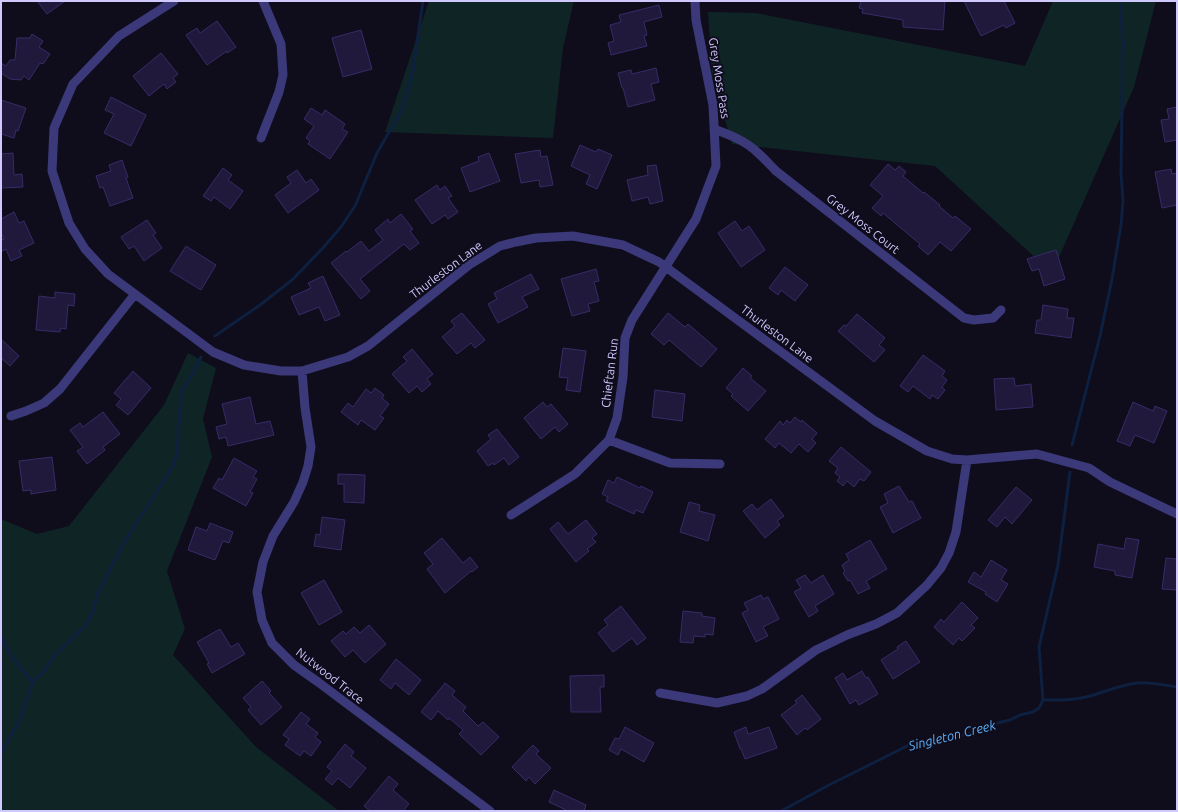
<svg xmlns="http://www.w3.org/2000/svg" width="1178" height="812" viewBox="0 0 1178 812" font-family="Ubuntu,sans-serif">
<rect width="100%" height="100%" fill="#0f0c1c"/>
<path fill="#0f2525" d="M429,1H574L563,48L553,138L385,132Z
M1053,1H1156L1134,87L1052,273L935,166L732,144L712,75L708,12L756,13L1025,66Z
M188,353L216,368L203,419L212,457L167,571L185,629L173,655L256,747L339,811H1V519L37,534L69,526L164,405Z"/>
<g fill="none" stroke-linecap="round" stroke-linejoin="round">
<path stroke="#0d203f" stroke-width="3" d="M215,336L260,305L292,280L322,249L341,227L355,206L377,153L402,110L413,70L423,1
M1072,445L1100,336L1112,279L1121,225L1123,201L1121,173L1123,41L1120,1
M1,635C7,654 20,667 33,682
M1043,700L1039,647L1058,565L1070,472
M1043,700C1057,700 1072,701 1086,697C1103,693 1119,685 1137,683C1150,682 1164,685 1177,687
M1,753L18,724L33,682L44,671L53,657L86,625L94,609L97,595L122,546L173,466L177,454L181,393L193,373L201,357
M781,811L829,785L911,744L969,734L993,724L1010,720L1020,715L1033,712L1039,708L1043,700"/>
</g>
<path fill="#20193c" stroke="#372c67" d="M37,1H65L47,14Z
M861,1H945L943,30L903,27V20L862,13L863,9L859,8Z
M964,1H1004L1015,23L1006,28L1004,25L981,36Z
M659,5L662,17L644,22L647,35L644,36L647,46L611,55L608,43L614,41L610,25L621,22L619,15Z
M217,21L236,47L227,53V51L207,65L186,35L197,28L200,33Z
M361,30L372,69L343,77L332,38Z
M32,34L43,41L39,47L50,54L43,64L40,63L29,80L24,76L21,80L10,79L1,73V63L6,66L10,60H15L17,38H30Z
M161,53L178,74L173,78L176,82L167,89L164,84L149,96L133,76Z
M656,68L659,82L651,84L655,100L628,107L623,88H622L618,73L631,70L632,74Z
M111,97L146,115L131,146L104,133L114,114L105,110Z
M1,100L26,108L18,131L16,130L14,138L1,134Z
M1177,107V140L1165,142L1161,120L1169,119L1167,109Z
M311,108L322,115L325,110L345,124L342,129L348,132L330,159L308,144L310,141L306,138L314,126L304,119Z
M580,145L596,152L598,149L612,155L597,189L586,184L590,175L571,166Z
M540,150L541,157L547,156L553,185L540,187L539,180L521,183L515,154Z
M13,153L14,175L22,174L23,187L1,188V154Z
M489,153L500,181L470,192L461,168L479,161L478,157Z
M122,160L128,177L126,178L133,198L110,206L103,187L100,188L96,176L111,171L109,165Z
M888,164L895,170L899,166L906,172L903,176L910,182L923,193L924,192L940,205L939,206L953,218L955,216L971,229L951,251L940,242L928,255L918,246L920,244L883,213L881,216L872,208L883,196L870,185Z
M656,165L663,201L650,204L648,197L632,201L627,180L648,175L647,166Z
M223,168L232,175L228,180L243,191L230,209L214,197L211,201L203,196Z
M1171,169L1172,174L1177,173V205L1162,208L1155,172Z
M297,170L306,183L311,179L319,190L288,213L275,195L291,183L287,177Z
M437,185L440,190L445,186L452,196L448,198L458,212L448,219L445,215L432,224L415,200Z
M14,212L19,223L24,221L34,243L19,250L22,256L11,261L6,249L1,252V240L4,239L1,233V219Z
M401,214L413,229L410,231L419,243L410,250L404,244L360,279L370,291L361,299L331,263L346,251L347,252L361,241L369,251L383,240L375,230L388,219L390,223Z
M147,220L156,233L153,235L162,248L144,261L134,246L129,249L121,237Z
M735,221L742,231L749,226L765,250L741,267L718,233Z
M186,246L216,265L201,290L170,271Z
M1056,250L1065,279L1044,286L1039,269L1032,271L1027,259Z
M785,267L808,285L795,301L781,290L778,295L769,288Z
M596,269L599,281L594,282L599,301L588,304L590,311L572,316L561,279Z
M531,274L539,289L522,297L528,307L498,323L488,304L497,299L494,293Z
M323,276L340,315L325,321L319,307L299,315L291,297L311,288L308,283Z
M55,292L75,294L74,306L68,305L66,329L61,328L60,332L36,330L39,296L55,298Z
M1043,305L1068,309L1067,318H1074L1071,338L1035,333L1037,320H1041Z
M462,313L485,340L475,348L471,343L457,354L442,337L455,326L451,321Z
M668,313L685,327L688,324L717,349L701,367L669,340L664,345L651,334Z
M857,314L885,338L879,345L885,350L874,362L838,331L844,325L846,326Z
M1,339L19,356L10,366L1,358Z
M563,348L586,351L580,392L566,390L568,378L559,377Z
M412,349L433,374L427,379L431,384L422,392L417,386L409,393L392,374L407,361L403,357Z
M923,355L945,371L942,376L947,380L942,387L945,390L938,399L932,395L930,399L913,386L908,392L900,386Z
M743,368L752,376L750,378L766,391L748,411L731,396L733,394L726,388Z
M133,371L151,388L128,415L116,405L121,399L114,393Z
M1014,378L1015,386L1031,384L1033,407L996,410L994,379Z
M375,388L384,395L382,398L389,404L380,416L384,418L375,430L361,420L358,425L341,412L348,403L353,407L366,389L371,393Z
M655,390L685,394L682,421L652,417Z
M250,397L256,424L270,421L274,435L228,446L226,437L219,439L216,427L227,424L222,404Z
M543,402L547,407L551,404L568,424L559,432L555,427L541,439L524,418Z
M1133,402L1153,411L1155,406L1167,411L1154,443L1135,435L1130,446L1117,441Z
M103,412L120,434L103,447L105,450L87,464L77,451L83,447L70,430L80,423L83,427Z
M795,417L801,422L802,420L817,433L812,439L816,443L808,452L799,444L791,453L779,443L775,448L765,439L780,421L783,425L787,420L790,423Z
M497,429L519,457L509,465L504,458L494,465L493,463L488,466L477,451L491,439L488,435Z
M841,447L871,472L864,481L860,479L854,487L847,481L843,486L837,481L840,477L835,473L838,468L829,461Z
M52,457L56,490L31,494V490L23,491L19,461Z
M234,458L257,471L253,477L257,479L250,492L253,493L246,506L213,488L219,478L222,480Z
M338,474L365,475L364,503L344,502V484H338Z
M617,477L640,488L641,486L653,492L643,513L636,510L634,514L606,501L608,497L602,494L608,480L614,483Z
M899,486L909,502L912,501L921,518L893,533L880,507L888,503L884,494Z
M1016,487L1032,500L1012,524L1005,517L997,527L988,520Z
M771,499L784,516L777,521L780,525L765,538L743,511L752,504L757,510Z
M689,502L700,505L699,511L715,515L708,541L680,532Z
M322,517L345,520L341,550L314,546L316,534L320,535Z
M586,520L597,534L592,538L596,542L587,549L589,551L576,562L550,529L558,522L568,534Z
M210,523L233,532L229,543L223,541L215,560L188,550L196,527L207,531Z
M442,538L463,563L470,557L478,567L472,572L471,571L445,593L427,569L433,564L424,553Z
M1126,538L1139,540L1132,578L1115,575V571L1094,567L1098,544L1124,549Z
M870,540L887,569L866,581L870,588L858,594L850,580L848,581L843,573L845,571L842,565L849,560L846,554Z
M1166,558L1177,559V586L1176,590L1162,589Z
M991,560L1007,570L1001,580L1008,584L997,602L985,594L986,592L968,582L974,572L981,577Z
M805,575L811,583L823,575L834,594L815,606L818,611L809,617L794,592L801,588L796,580Z
M324,580L342,612L319,625L301,593Z
M761,595L763,599L768,597L779,619L763,627L768,636L756,642L742,613L748,610L744,603Z
M962,602L978,618L971,625L975,628L962,641L959,638L953,645L934,627L941,619L944,622Z
M621,606L646,638L637,645L632,638L613,652L598,633L608,625L604,620Z
M683,611L702,613V616L715,618L713,635L705,634V637L694,636L693,643L680,642Z
M369,625L386,644L365,663L353,650L345,657L331,641L343,631L346,634L354,627L360,633Z
M220,629L231,647L238,643L245,654L212,673L207,664L209,663L197,642Z
M906,641L920,662L893,679L881,660L898,649L897,647Z
M396,659L421,680L409,695L395,683L391,689L380,680Z
M862,671L866,678L868,677L878,694L859,705L856,700L850,704L835,678L843,673L847,680Z
M604,675V687H600L601,712H571L570,676Z
M262,681L271,691L269,693L282,707L261,725L248,710L251,707L243,698Z
M445,683L455,691L452,695L466,707L463,711L478,726L483,722L499,737L481,755L459,734L463,730L449,718L448,720L438,711L431,720L421,712Z
M802,695L821,719L807,730L805,728L797,735L781,715L797,703L795,701Z
M301,712L310,719L306,724L318,733L315,737L321,742L311,756L304,751L300,756L285,745L289,739L283,735Z
M625,727L654,743L644,762L621,749L618,755L609,750L615,738L619,739Z
M746,727L748,734L769,727L777,748L745,759L741,749H740L734,732Z
M345,744L354,752L351,756L366,768L350,788L338,778L332,785L325,779L332,771L327,767Z
M533,745L539,751L536,754L551,768L535,784L529,777L526,781L512,767Z
M389,776L398,784L393,790L409,804L403,811H370L364,806Z
M554,790L586,805L584,811H568L549,802Z"/>
<g fill="none" stroke-linecap="round" stroke-linejoin="round">
<path stroke="#3b3979" stroke-width="9" d="M174,1L119,36L73,84L54,128L52,171L69,223L85,249L108,274L213,352L244,365L281,371H302L348,357L368,346L469,265L500,246L516,242L536,238L573,236L623,245L659,262L875,421L927,451L952,459L967,460L1037,454L1089,468L1110,482L1177,514
M714,129C730,135 746,141 758,153C764,158 770,165 776,171L964,318L974,320L993,318L1001,310
M261,138L279,92L283,75L281,44L263,1
M302,371L305,408L311,447L308,466L303,482L294,502L273,536L263,562L257,592L262,620L272,643L294,665L318,682L490,811
M11,416L26,411L44,403L60,389L135,294
M609,440L670,463L720,464
M511,515L575,474L609,440L617,418L623,377L625,338L632,320L696,219L716,166L713,105L696,20L695,1
M660,693L717,703L747,696L762,689L816,650L847,635L876,624L897,613L927,585L941,568L949,553L956,532L967,460"/>
</g>
<g text-anchor="middle" stroke-width="4" stroke-linejoin="round" paint-order="stroke">
<g font-size="12" fill="#cfc9fd" stroke="#0f0c1c">
<text transform="translate(719 78) rotate(81)" y="4">Grey Moss Pass</text>
<text transform="translate(863 224) rotate(38)" y="4">Grey Moss Court</text>
<text transform="translate(446 270) rotate(-37)" y="4">Thurleston Lane</text>
<text transform="translate(777 334) rotate(37)" y="4">Thurleston Lane</text>
<text transform="translate(610 373) rotate(-83)" y="4">Chieftan Run</text>
<text transform="translate(330 676) rotate(38)" y="4">Nutwood Trace</text>
</g>
<g font-size="13" font-style="italic" fill="#5cb0f8" stroke="#0f0c1c">
<text transform="translate(952 735) rotate(-14)" y="5">Singleton Creek</text>
</g>
</g>
<rect width="1178" height="812" fill="none" stroke="#cfc9fd" stroke-width="4"/>
</svg>
